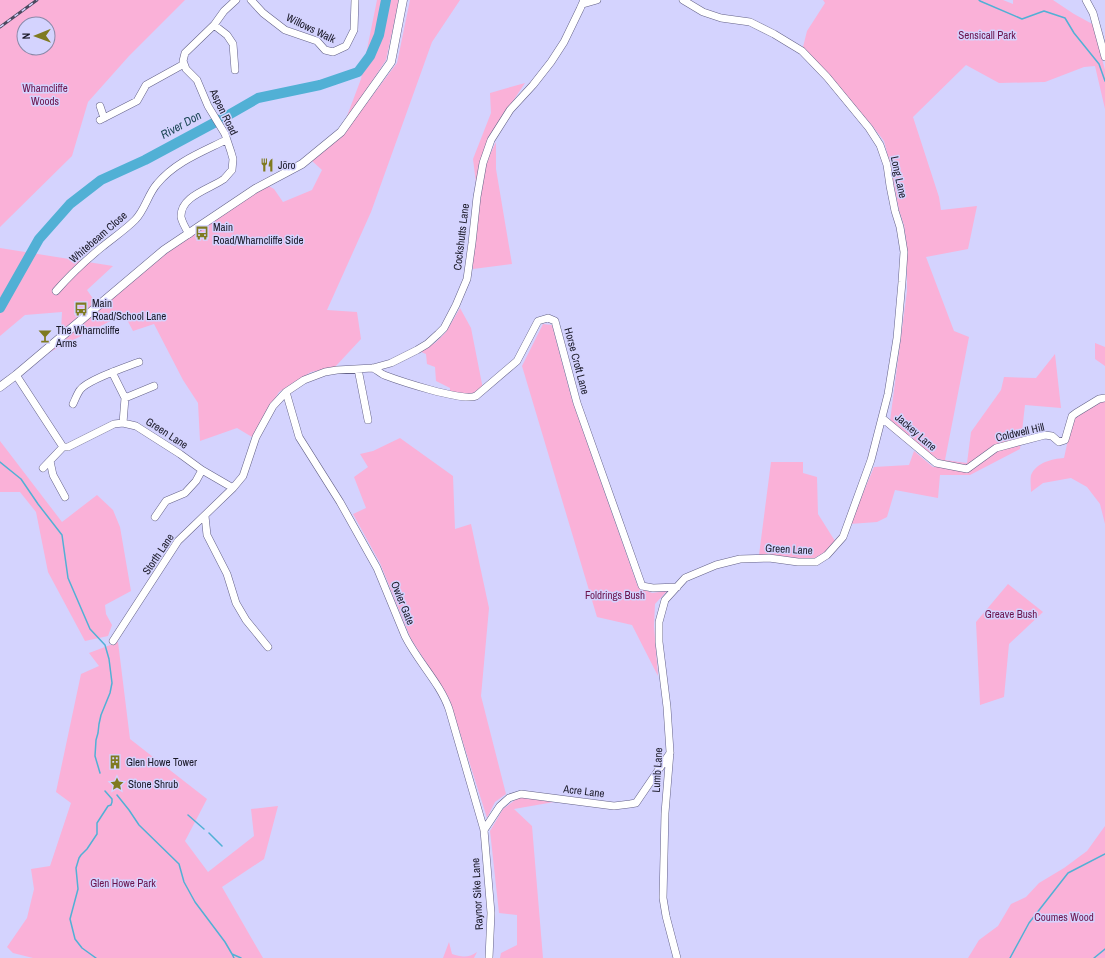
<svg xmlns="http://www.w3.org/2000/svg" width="1105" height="958" viewBox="0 0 1105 958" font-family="'Archivo Narrow',sans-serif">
<rect width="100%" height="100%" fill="#d4d3fe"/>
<path fill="#fab1d8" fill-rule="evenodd" d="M0,0H185L129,56L88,102L72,156L0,227ZM24,24H48V48H24Z
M377,0H399L386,60L344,124L361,79Z
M410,0H460L432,42L371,212L327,310L357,312L361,339L335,367L311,372L279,392L252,437L237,428L200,441L198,403L183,380L154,324L133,331L124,314L44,355L168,252L267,185L274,189L283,202L312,190L322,170L311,160L344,133L397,63Z
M823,0H1003L1013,4V0H1053L1074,14L1096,26L1098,44L1105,70V109L1095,66L1084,67L1045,82L999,83L966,65L913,117L939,197L941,210L977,206L968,249L926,257L954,331L969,337L945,460L967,463L971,432L1001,390L1004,377L1036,378L1055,354L1061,408L1025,405L1020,449L970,475H940L938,498L895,490L887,517L877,522L850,524L874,467L909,465L914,451L933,467H941L942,460L935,458L890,421L907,291V247L904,225L899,210L890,164L884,141L870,123L803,47L807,31L825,3Z
M525,83L509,107L482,160L476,183L473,159L491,113L490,93Z
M496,142V169L512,264L473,269L472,257L478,199L486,163Z
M0,248L113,266L87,290L96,303L61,331L62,312L25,315L0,336Z
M460,308L471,328L483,389L472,395L450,392V388L436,381L435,367L427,364L426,354L419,351L435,343L446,332Z
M543,324L552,325L572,400L638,587L652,593L667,591L655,604L654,626L658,676L632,625L597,617L522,366Z
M1095,343L1105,347V366L1095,359Z
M1099,400H1105V524L1100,504L1087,487L1071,478L1043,483L1031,492C1031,487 1030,480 1031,475C1037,462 1052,459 1064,458L1073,417Z
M400,438L453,476L455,529L471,524L489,608L481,696L506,794L495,802L487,818L449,698L411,639L380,563L353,514L366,508L354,477L368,467L360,454L373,451Z
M0,441L62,522L97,495L113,510L120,527L131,591L105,605L106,614L112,625L108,636L85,641L48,572L36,512L20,492H0Z
M771,462H803V473L817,477L818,514L835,541L827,551L813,559L759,555Z
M1008,584L1043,612L1009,644L1004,697L980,705L976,622Z
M118,642L130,739L207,799L185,841L208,872L254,836L251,809L278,806L264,859L222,887L263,958H33L13,953L7,947L27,918L34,889L31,869L50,866L71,803L56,792L81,674L99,666L89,653Z
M519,797L554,802L514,809L532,826L543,958H500L501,953L517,945V915L499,913L490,831L503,809Z
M1105,826V958H968L979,940L998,926L1011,904L1026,897L1039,883L1064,868L1087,851Z
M449,942L452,954C461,957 469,958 477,952L474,958H443Z"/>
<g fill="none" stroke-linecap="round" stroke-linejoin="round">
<path stroke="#51b0d5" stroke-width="1.5" d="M979,0L980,1L1022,19L1044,11L1065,18L1074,33L1099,64L1105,81
M0,462L21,479L38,504L62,535L68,578L90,629L105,645
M100,773L95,756L96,740L98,733L99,724L101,715L110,693L112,683L109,659L105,645
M117,795L129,810L139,825L179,864L184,882L195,902L225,942L232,954L234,958
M188,815L204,829
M209,833L222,846
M232,954L241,958
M96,958L82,948L75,939L70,919L78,889L76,868L79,858L81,855L87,849L97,834V823L108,806L111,805L112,802V799L105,791
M1010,958L1029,923L1068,873L1105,854
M1094,958L1105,949"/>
<path stroke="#51b0d5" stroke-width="10" d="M0,308L39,239L70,204L101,180L145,160L225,117L258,98L320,85L358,72L370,56L379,35L386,0"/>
<g stroke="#646288" stroke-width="8">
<path id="minor" d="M251,0L263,13L285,30L317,41L325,50L333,52L346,46L354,30L355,0
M1086,0L1093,13L1105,57
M583,4L597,0
M214,25L227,35L233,44L235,70
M100,106L104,118
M100,120L137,101L146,85L184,64
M189,234C186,229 182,222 181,217C180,196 210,189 224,179C227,176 229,173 232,170L233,159L231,152L225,134L208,106L197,80L186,69L183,61L185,53L214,25L224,11L236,0
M56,291C70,275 86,260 102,247C113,238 125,230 135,220C145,210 148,194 157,184C175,162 202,152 226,140
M373,368C377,370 380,373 384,375C400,381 463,402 476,396L517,361L538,321L548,318L555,321L577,403L642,586L653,588L677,587
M358,369L368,420
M112,372L125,398L123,423
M16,375L63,447H68L114,424L123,423L136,426L180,454L202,470L233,488L243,476L256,437L273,406L286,392L304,380L325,372L337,370L373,368L391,363L417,350L427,344L438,334L444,328L456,305L467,279L472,243L477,197L483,163L491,140L510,110L533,85L551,62L564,42L580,9L584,0
M286,392L299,437L340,502L377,568L405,636C418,662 440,683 449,709L484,830L491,913L489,958
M125,398L154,386
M73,404C75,400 77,394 80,390C87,380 126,367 139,362
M882,418L936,463L967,469L996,448L1045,435L1052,436L1059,442L1065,440L1072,416L1076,413L1099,399L1105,398
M50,461L53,475L65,497
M43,468L63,447
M205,516L207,535L227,574L236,603L246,620L268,647
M155,517L166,501L185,493L196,481L202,470
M113,641L178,541L233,488
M484,830L500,806L509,798L521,794L614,806L630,804L636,803L670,753
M677,958L666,916L663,898L665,813L670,752L667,707L659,642V622L665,600L685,578L716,565L740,559L769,558L798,562H816L827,555L843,537L871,460L888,394L897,338L902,282L904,252L900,227L895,211L890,186L887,165L880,145L869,128L827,77L802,51L774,34L750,22L721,18L703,12L683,0"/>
</g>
<g stroke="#646288" stroke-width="9">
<path id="major" d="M0,387L16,375L164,250L255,189L302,164L341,132L391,62L403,0"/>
</g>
<use href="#minor" stroke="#fff" stroke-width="7"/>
<use href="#major" stroke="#fff" stroke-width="8"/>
<g stroke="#4b4a60" stroke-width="3">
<path id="rail" d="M0,27L37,0"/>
</g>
<use href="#rail" stroke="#d4d3fe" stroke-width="1.5" stroke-dasharray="4.5" stroke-linecap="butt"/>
</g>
<defs>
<g id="restaurant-bare" transform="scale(1.08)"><path d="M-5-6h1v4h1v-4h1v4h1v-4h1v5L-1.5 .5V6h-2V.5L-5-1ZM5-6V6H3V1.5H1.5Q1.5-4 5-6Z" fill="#7f7a20" stroke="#d4d3fe" stroke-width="2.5" paint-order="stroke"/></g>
<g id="bus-bare" transform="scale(1.08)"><path d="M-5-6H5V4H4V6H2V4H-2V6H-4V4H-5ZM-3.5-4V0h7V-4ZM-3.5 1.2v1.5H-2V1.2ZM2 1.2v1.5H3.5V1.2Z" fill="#7f7a20" stroke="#d4d3fe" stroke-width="2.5" paint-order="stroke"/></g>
<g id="bar-bare" transform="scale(1.08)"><path d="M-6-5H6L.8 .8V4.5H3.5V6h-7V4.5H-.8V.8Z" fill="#7f7a20" stroke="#d4d3fe" stroke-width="2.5" paint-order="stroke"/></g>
<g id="building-bare" transform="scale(1.08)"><path d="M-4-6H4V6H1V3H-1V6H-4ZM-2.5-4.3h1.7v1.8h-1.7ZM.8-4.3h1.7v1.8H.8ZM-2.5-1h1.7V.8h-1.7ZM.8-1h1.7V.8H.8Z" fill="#7f7a20" stroke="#d4d3fe" stroke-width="2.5" paint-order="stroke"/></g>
<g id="sight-bare" transform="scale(1.08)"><path d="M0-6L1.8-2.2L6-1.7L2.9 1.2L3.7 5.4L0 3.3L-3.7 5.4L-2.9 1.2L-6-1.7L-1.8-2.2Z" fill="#7f7a20" stroke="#d4d3fe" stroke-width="2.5" paint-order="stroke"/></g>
</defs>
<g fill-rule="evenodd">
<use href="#restaurant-bare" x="267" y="165"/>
<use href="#bus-bare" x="202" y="233"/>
<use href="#bus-bare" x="81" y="309"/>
<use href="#bar-bare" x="45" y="336"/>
<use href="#building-bare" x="115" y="762"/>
<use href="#sight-bare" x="117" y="784"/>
</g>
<g text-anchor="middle" stroke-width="3" stroke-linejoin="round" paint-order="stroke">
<g font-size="11" fill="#1b1a29" stroke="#d4d3fe">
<text transform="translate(311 28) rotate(26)" y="4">Willows Walk</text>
<text transform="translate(224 112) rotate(64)" y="4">Aspen Road</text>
<text transform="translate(899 177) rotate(78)" y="4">Long Lane</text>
<text transform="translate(98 237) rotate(-41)" y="4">Whitebeam Close</text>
<text transform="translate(461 237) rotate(-83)" y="4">Cockshutts Lane</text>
<text transform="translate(577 361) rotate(75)" y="4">Horse Croft Lane</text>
<text transform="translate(916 432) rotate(41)" y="4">Jackey Lane</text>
<text transform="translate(1020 432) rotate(-13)" y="4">Coldwell Hill</text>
<text transform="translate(167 433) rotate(33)" y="4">Green Lane</text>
<text transform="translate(789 549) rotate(3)" y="4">Green Lane</text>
<text transform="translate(158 554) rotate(-56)" y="4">Storth Lane</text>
<text transform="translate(403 603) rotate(68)" y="4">Owler Gate</text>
<text transform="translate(657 770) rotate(-87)" y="4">Lumb Lane</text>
<text transform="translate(584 791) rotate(7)" y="4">Acre Lane</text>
<text transform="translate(477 894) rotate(-93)" y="4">Raynor Sike Lane</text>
</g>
<g font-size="11" fill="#6b134c" stroke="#d4d3fe">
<text x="987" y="39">Sensicall Park</text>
<text x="45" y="92">Wharncliffe<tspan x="45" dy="13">Woods</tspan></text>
<text x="615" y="599">Foldrings Bush</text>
<text x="1011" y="618">Greave Bush</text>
<text x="123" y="887">Glen Howe Park</text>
<text x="1064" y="921">Coumes Wood</text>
</g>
<g font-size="11" fill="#1b1a29" stroke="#d4d3fe" text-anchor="start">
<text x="278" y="169">Jöro</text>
<text x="213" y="231">Main<tspan x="213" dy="13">Road/Wharncliffe Side</tspan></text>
<text x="92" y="307">Main<tspan x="92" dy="13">Road/School Lane</tspan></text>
<text x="56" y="334">The Wharncliffe<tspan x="56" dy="13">Arms</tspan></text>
<text x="126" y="766">Glen Howe Tower</text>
<text x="128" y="788">Stone Shrub</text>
</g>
<g font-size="12" font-style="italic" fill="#1e4858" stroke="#d4d3fe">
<text transform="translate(181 125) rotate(-29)" y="4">River Don</text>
</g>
</g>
<g transform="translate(36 36) rotate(269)"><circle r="19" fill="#d4d3fe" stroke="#8a89a9"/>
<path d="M0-3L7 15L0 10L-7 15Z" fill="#7f7a20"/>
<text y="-6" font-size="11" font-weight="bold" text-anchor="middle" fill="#1b1a29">N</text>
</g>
</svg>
